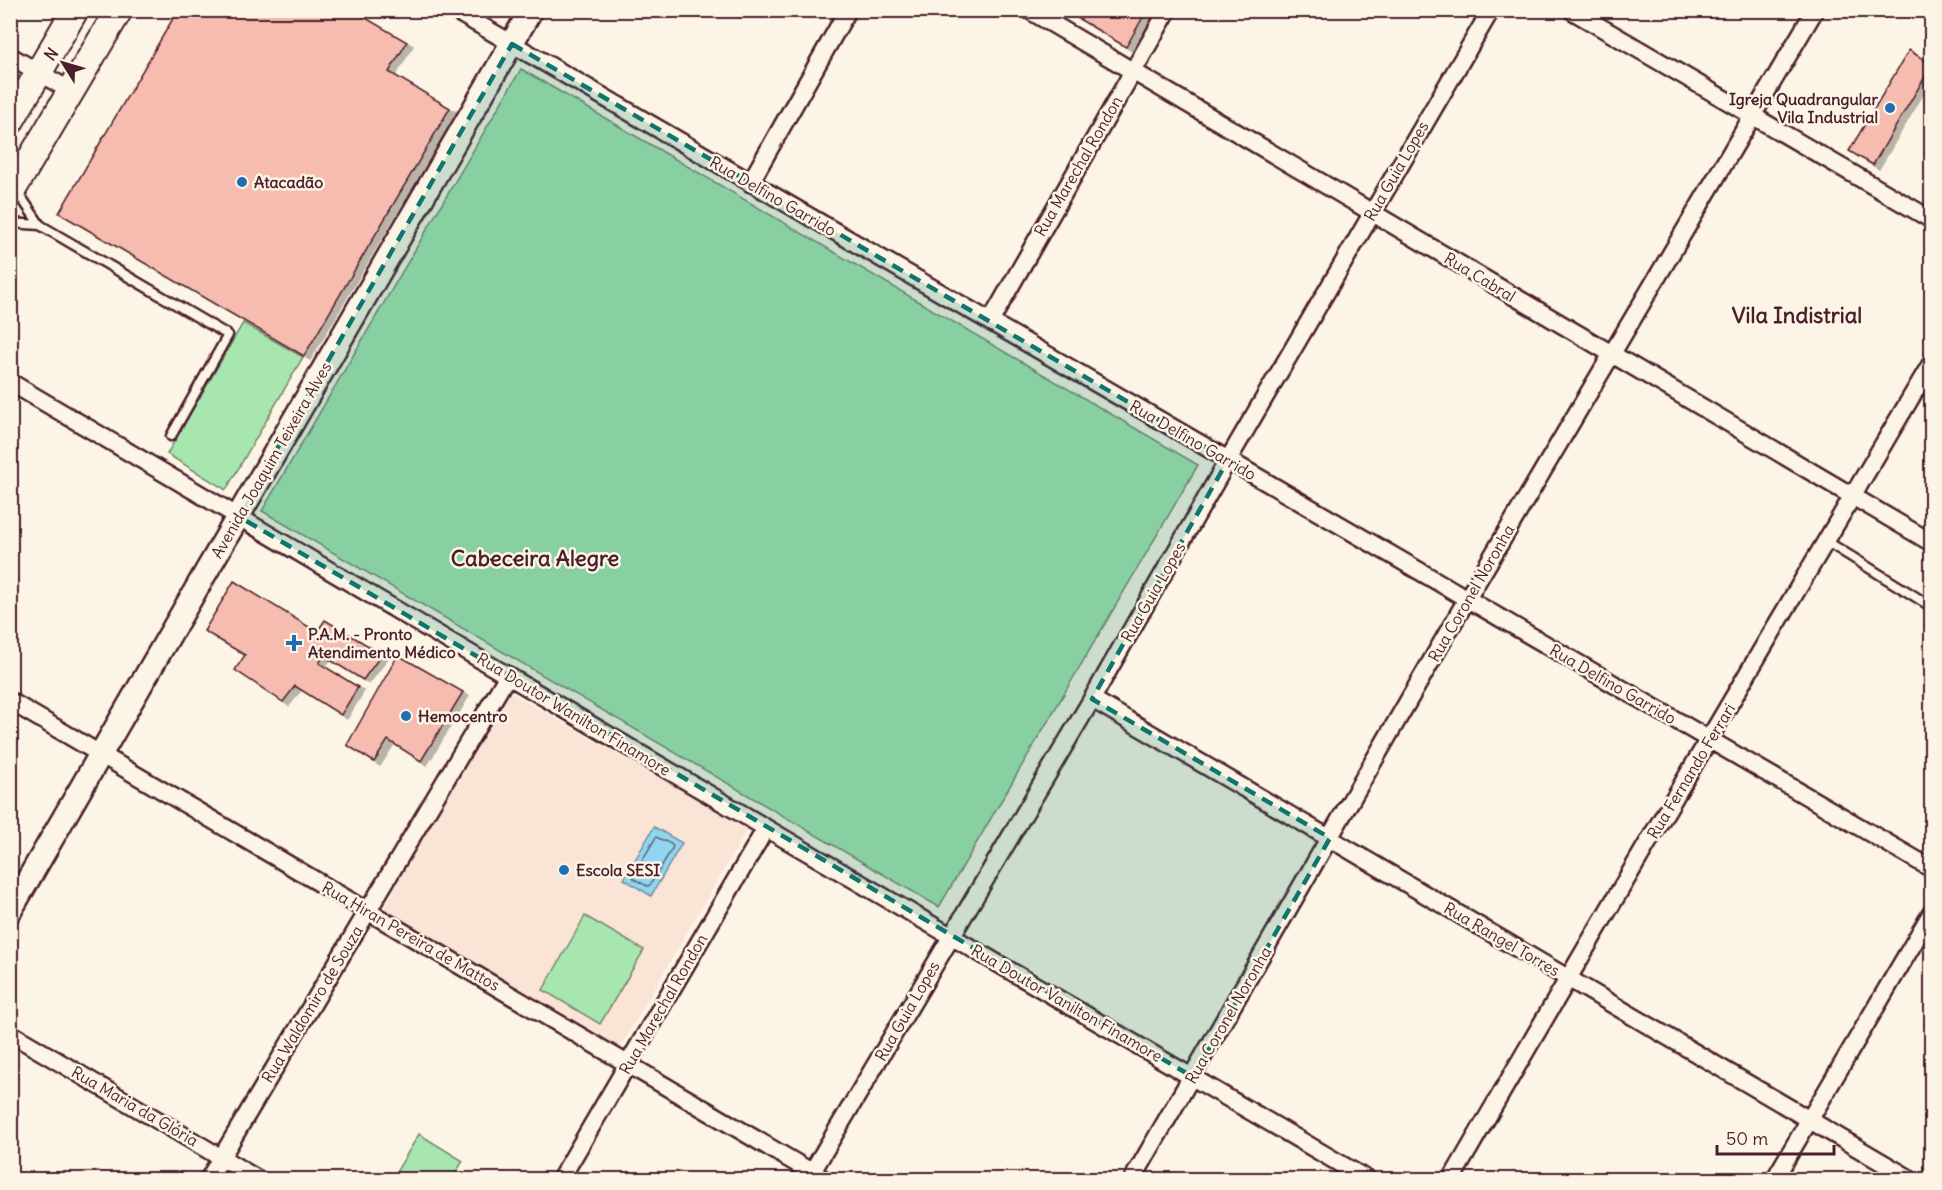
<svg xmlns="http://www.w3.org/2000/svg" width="1942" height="1190" viewBox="0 0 1942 1190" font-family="Delius,sans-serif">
<defs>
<filter id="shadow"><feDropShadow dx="6" dy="4" stdDeviation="0" flood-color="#0004"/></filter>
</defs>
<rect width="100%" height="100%" fill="#fcf5e5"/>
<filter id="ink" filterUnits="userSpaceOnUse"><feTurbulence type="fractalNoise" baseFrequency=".0167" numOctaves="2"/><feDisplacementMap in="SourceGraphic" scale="12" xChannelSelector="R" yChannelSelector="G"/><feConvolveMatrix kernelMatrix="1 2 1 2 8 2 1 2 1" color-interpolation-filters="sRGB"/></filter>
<g filter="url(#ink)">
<path fill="#fae4d5" d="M504,689L748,828L618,1051L382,912Z"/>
<path fill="#a7e7af" stroke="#78836d" stroke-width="1.5" d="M521,69L1198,465L939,907L262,511Z
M243,323L303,357L226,490L167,454Z
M585,916L644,950L600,1024L543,990Z
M419,1134L463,1161L452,1179H392Z"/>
<path fill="#90d6f1" stroke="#748da2" stroke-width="1.5" d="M654,827L682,843L651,896L624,879Z"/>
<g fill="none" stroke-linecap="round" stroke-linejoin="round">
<path stroke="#66687a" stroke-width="1.5" d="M656,837L671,844L673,847L650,885L647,886L634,879L633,876Z"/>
</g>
<path fill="#f6bcaf" stroke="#4a1f2b" stroke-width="1.5" filter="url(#shadow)" d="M178,10H352L407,42L389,72L450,108L304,356L59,213Z
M1064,10H1147L1126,47Z
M1909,50L1932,65L1873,165L1849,151Z
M234,581L317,632L325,620L382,654L363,680L324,656L319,663L358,687L341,715L295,686L283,702L235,670L245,655L204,631Z
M398,655L463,692L421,761L388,740L374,762L347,745Z"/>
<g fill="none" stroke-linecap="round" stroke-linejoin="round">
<g stroke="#4a1f2b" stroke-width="13">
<path id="lane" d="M17,191L40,225
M10,223L40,225L228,335L171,436
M1826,541L1932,607"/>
</g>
<g stroke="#4a1f2b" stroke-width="21">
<path id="street" d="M454,10L1932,869
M1029,10L1932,543
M1571,10L1932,220
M10,56L71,91
M750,183L848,10
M990,322L1168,10
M10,382L766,828L1368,1180
M1092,699L1912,1180
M10,701L825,1180
M10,1033L259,1180
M812,1172L1092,699L1228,460L1491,10
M208,1180L508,675
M560,1180L766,828
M1132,1180L1467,599L1815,10
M1451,1180C1609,906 1771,634 1932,362
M1774,1180L1932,912"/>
</g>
<g stroke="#4a1f2b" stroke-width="27">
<path id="secondary" d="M10,911L531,10"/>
</g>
<g stroke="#4a1f2b" stroke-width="30">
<path id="primary" d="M10,122L75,10
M10,194L119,10"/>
</g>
<use href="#lane" stroke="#fcf5e5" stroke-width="8"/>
<use href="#street" stroke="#fcf5e5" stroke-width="16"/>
<use href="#secondary" stroke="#fcf5e5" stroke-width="22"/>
<use href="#primary" stroke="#fcf5e5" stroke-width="26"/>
</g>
</g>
<path fill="#0f766e" fill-opacity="0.2" stroke="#0f766e" stroke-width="4.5" stroke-dasharray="12 8" stroke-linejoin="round" d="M512,44L1228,460L1092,699L1330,838L1193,1077L238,516Z"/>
<g fill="#1f6fb2" stroke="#fcf5e5" stroke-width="2">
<circle cx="1890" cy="108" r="6"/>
<circle cx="242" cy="182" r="6"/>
<path d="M291 634h6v6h6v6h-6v6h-6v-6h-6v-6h6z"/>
<circle cx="406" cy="716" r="6"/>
<circle cx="564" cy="870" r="6"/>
</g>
<g text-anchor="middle" stroke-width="5" stroke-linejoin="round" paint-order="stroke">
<g font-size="16" font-weight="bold" fill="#4a1f2b" stroke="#fcf5e5" text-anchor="start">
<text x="1878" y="105" text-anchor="end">Igreja Quadrangular<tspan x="1878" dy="18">Vila Industrial</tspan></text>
<text x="254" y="188">Atacadão</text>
<text x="308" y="640">P.A.M. - Pronto<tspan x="308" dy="18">Atendimento Médico</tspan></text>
<text x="418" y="722">Hemocentro</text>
<text x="576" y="876">Escola SESI</text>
</g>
<g font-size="16" fill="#4a1f2b" stroke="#fcf5e5">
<text transform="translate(1078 166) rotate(-60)" y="6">Rua Marechal Rondon</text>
<text transform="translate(1396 171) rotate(-60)" y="6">Rua Guia Lopes</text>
<text transform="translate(773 196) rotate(30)" y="6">Rua Delfino Garrido</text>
<text transform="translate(1480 277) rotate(31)" y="6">Rua Cabral</text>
<text transform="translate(1193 440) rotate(30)" y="6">Rua Delfino Garrido</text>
<text transform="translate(271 460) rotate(-60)" y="6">Avenida Joaquim Teixeira Alves</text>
<text transform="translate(1153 592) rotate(-60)" y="6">Rua Guia Lopes</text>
<text transform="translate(1471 593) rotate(-60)" y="6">Rua Coronel Noronha</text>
<text transform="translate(1613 684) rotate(30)" y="6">Rua Delfino Garrido</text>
<text transform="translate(574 714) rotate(31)" y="6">Rua Doutor Wanilton Finamore</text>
<text transform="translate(1691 771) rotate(-59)" y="6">Rua Fernando Ferrari</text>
<text transform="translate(411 936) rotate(30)" y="6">Rua Hiran Pereira de Mattos</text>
<text transform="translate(1502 939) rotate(30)" y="6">Rua Rangel Torres</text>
<text transform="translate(1067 1003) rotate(30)" y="6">Rua Doutor Vanilton Finamore</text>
<text transform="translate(312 1004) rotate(-59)" y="6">Rua Waldomiro de Souza</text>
<text transform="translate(663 1004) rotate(-60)" y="6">Rua Marechal Rondon</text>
<text transform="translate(907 1011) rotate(-60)" y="6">Rua Guia Lopes</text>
<text transform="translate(1228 1015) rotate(-60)" y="6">Rua Coronel Noronha</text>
<text transform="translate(135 1106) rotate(30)" y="6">Rua Maria da Glória</text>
</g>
<g font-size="22" font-weight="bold" fill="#4a1f2b" stroke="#fcf5e5">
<text x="1797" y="323">Vila Indistrial</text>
<text x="535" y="566">Cabeceira Alegre</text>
</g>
</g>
<rect width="1942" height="1190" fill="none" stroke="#fcf5e5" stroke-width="36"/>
<rect x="18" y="18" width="1906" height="1154" fill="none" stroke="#4a1f2b" stroke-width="2" filter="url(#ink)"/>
<g transform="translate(63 63) rotate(307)" stroke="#fcf5e5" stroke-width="4.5" paint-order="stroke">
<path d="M0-4.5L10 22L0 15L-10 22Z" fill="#4a1f2b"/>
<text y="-9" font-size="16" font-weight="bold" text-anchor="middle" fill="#4a1f2b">N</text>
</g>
<path d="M1717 1145v9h117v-9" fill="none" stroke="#4a1f2b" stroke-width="3"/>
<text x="1726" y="1145" font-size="18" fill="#4a1f2b" stroke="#fcf5e5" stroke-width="4.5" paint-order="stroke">50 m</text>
</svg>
